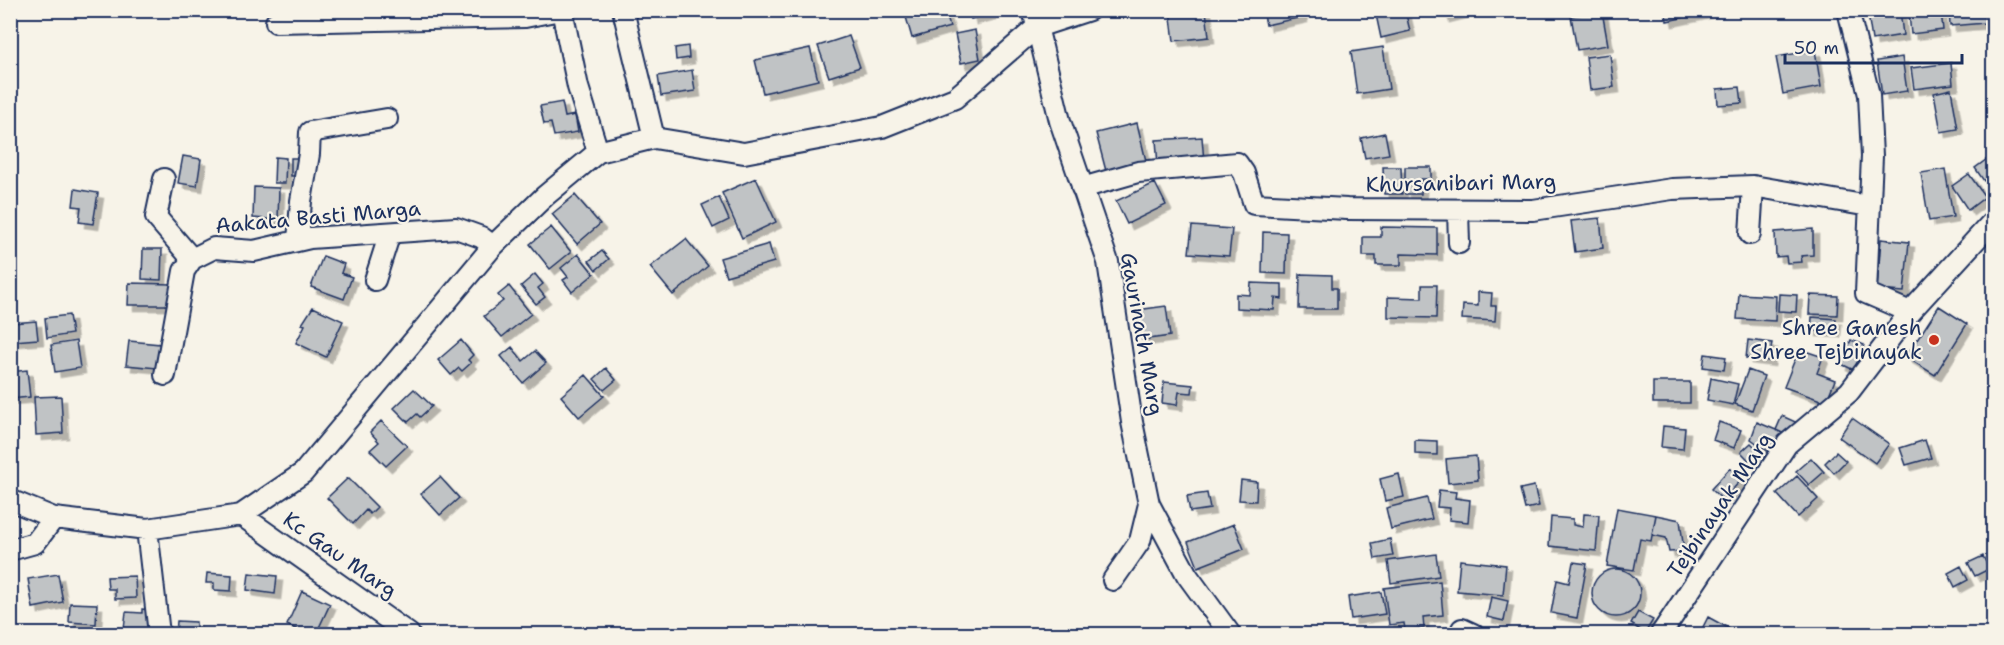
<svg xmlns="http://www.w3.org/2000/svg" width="2004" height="645" viewBox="0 0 2004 645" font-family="'Shantell Sans',sans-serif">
<defs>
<filter id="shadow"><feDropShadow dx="5.5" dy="5.5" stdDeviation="0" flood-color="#0004"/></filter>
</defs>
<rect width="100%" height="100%" fill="#f7f3e8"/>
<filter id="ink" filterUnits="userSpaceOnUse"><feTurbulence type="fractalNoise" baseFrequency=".0167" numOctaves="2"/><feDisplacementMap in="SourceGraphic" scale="12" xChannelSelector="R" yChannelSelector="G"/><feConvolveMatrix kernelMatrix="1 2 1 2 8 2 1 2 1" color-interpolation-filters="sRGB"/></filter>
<g filter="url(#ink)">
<path fill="#c0c3c5" stroke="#1b2f5e" stroke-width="1.5" filter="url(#shadow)" d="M904,10H945L950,27L912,38Z
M969,10H1005L971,19Z
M1170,10H1206L1209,37L1174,41Z
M1263,10H1300L1302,17L1266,25Z
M1375,10H1405L1410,31L1381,38Z
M1442,10H1472L1444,17Z
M1665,10H1714V11L1667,21Z
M1889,10H1900L1903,35L1872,40L1868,14Z
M1949,10H1984L1985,23L1950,26Z
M1602,11L1608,45L1577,50L1571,16Z
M1941,11L1943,30L1911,34L1909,14Z
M975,30L980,59L961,63L955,34Z
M849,36L860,67L829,77L818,46Z
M688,46L689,58L676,60L675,48Z
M1383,47L1389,89L1357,94L1351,52Z
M810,48L818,80L763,93L755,60Z
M1815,50L1821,87L1783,94L1776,57Z
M1610,54L1614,87L1590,90L1586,57Z
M1902,57L1907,91L1882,95L1877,61Z
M1951,63L1953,84L1914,89L1911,68Z
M692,70L695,91L661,96L658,76Z
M1740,87L1742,103L1718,105L1717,89Z
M1951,89L1958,129L1941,132L1934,93Z
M562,102L565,117L575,115L578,132L554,136L551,123L544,124L540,106Z
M1137,123L1146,161L1106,171L1096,133Z
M1385,133L1389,154L1365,158L1361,138Z
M1202,137L1204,162L1158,165L1156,140Z
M1994,154V174L1984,181L1975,168Z
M183,156L201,159L197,186L178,183Z
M275,157L286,158L285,183H274Z
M291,158H304L303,176H291Z
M1383,167H1401L1402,194H1384Z
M1405,167H1431V179H1421V194H1405Z
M1945,169L1953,217L1929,221L1921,173Z
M1969,174L1985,197L1968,210L1952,186Z
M756,178L776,222L742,238L722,193Z
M1155,183L1166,205L1127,224L1116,201Z
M254,187L279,188L278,220L253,218Z
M75,189L98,193L93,224L79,222L81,207L73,206Z
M575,195L600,224L577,244L552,214Z
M719,197L729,220L713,228L702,205Z
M1600,218L1603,248L1575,252L1571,221Z
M1192,226L1232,229L1229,256L1189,253Z
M551,227L571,252L550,269L530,244Z
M1381,227L1437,228V255L1401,254V265H1376V256H1363V237H1381Z
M1813,229V255L1801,256L1802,262L1787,263L1786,256L1776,257L1775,232Z
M1263,232L1287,233L1286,274L1262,273Z
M686,239L708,266L673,295L650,267Z
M1881,239L1909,242L1904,292L1877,290Z
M769,244L774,262L726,276L720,258Z
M143,249H162L161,280L142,279Z
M602,251L609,259L596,270L589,261Z
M578,254L594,274L572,292L563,280L568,277L561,268Z
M323,256L344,264L341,273L352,277L344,299L311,287Z
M535,274L543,284L538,288L545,297L536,304L521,286Z
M1300,274L1332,275V288H1337V309H1299Z
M129,283L173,284L172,305H128Z
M1251,283L1282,284V299L1275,298L1274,310L1236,308V294L1250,295Z
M1422,285H1437L1436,318L1388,317V297L1422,298Z
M509,286L531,314L502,337L484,316L503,301L498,295Z
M1478,292L1492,293L1491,306H1496L1495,321L1462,319L1463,305L1478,306Z
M1739,294L1776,296L1775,321L1737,319Z
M1779,294L1797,295L1796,312L1778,311Z
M1810,295L1838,296L1837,315L1809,314Z
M1166,306L1170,336L1142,340L1137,310Z
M1939,306L1967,324L1935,375L1906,357Z
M313,307L343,321L326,357L296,343L305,325L302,324Z
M69,315L72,334L47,338L45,318Z
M1812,317L1836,319L1835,332L1811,331Z
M36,321L38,339L14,341L12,323Z
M461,340L473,355L468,360L471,363L462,371L459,368L451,375L438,360Z
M1748,340L1772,343L1769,361L1746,358Z
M1851,340L1864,345L1854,370L1841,364Z
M76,341L80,368L55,372L51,345Z
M129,341L160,344L157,368L126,365Z
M512,347L523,361L535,351L546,363L523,383L501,356Z
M1799,349L1823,357L1817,373L1835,380L1826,402L1784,387Z
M1705,354L1726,357L1724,370L1703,367Z
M606,368L616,380L604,390L594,379Z
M27,370L30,397L10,399V372Z
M1748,370L1764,376L1752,410L1735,404Z
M586,375L604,396L579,417L561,396Z
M1711,378L1738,384L1733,405L1707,400Z
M1164,382L1193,385L1192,393L1179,392L1177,405L1162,403Z
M1653,382H1690V403H1653Z
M414,389L432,406L420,417L417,414L408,422L394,408Z
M61,396L63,433L36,435L34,397Z
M1782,416L1800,424L1793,438L1776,430Z
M1852,418L1889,444L1875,463L1839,437Z
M381,421L407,446L386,466L370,450L379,442L370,432Z
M1719,422L1741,430L1734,448L1713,440Z
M1757,422L1776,430L1793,438L1772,454L1751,439Z
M1663,426L1685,428L1683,449L1661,447Z
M1415,440L1437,441V455L1415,454Z
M1925,440L1931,458L1906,465L1900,448Z
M1751,443L1767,459L1757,469L1741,452Z
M1836,452L1846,461L1834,473L1825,463Z
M1476,456L1478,480L1448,483L1446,459Z
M1811,458L1824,472L1809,485L1796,471Z
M1730,468L1742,479L1723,500L1711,489Z
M1399,474L1404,497L1385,501L1380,479Z
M1797,476L1818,499L1798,517L1777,494Z
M440,477L459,498L440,515L421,494Z
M348,478L377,507L370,514L366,510L353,524L327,498Z
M1241,480L1257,482L1256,501L1239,500Z
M1534,486L1539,506L1525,509L1520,489Z
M1439,490L1456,492L1455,498L1470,500L1468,522L1449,520L1450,508L1437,507Z
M1207,493L1210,509L1190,512L1187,496Z
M1427,498L1432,519L1391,529L1386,508Z
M1617,508L1656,515L1651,541L1640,539L1634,570L1607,566Z
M1584,514L1599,515L1596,551L1549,546L1551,517L1573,519V525L1583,527Z
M1656,515L1680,520L1684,551L1669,552L1666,538L1652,535Z
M1234,524L1244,549L1198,567L1188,542Z
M1390,539L1393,556L1375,559L1372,543Z
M1436,554L1439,576L1391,583L1388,561Z
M1983,556L1989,569L1975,576L1968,563Z
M1460,560L1506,565L1503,595L1457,591Z
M1573,562L1587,564L1577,618L1551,613L1557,580L1569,583Z
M1961,566L1968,580L1955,587L1948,573Z
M1592 593a24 24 0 1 1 48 0a24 24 0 1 1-48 0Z
M207,573L232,575L231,591L214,590V583H206Z
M249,573L277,576L275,594L247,590Z
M58,574L63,602L33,608L28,579Z
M135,576L136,598L115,599V589H108L107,577Z
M1440,581L1443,615L1423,617L1424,628L1405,630L1404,623L1389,625L1384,588Z
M302,591L330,604L316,634H307L287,625Z
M1381,592L1385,614L1351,619L1348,597Z
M1491,597L1508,601L1504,621L1487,617Z
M70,603L97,604L96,624L69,622Z
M142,609L150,610L148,631L124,629L126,612L142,613Z
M1638,612L1653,620L1645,633L1631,624Z
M1708,617L1739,634H1707L1701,631Z
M177,621L196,622V634H176Z
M200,630L220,631V634H200Z
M226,631L246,632L245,634H226Z"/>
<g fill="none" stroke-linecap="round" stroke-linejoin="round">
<g stroke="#1b2f5e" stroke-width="24">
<path id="minor" d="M562,10L578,87L598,152
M623,10L654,138
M1033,10L1060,121L1108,262L1132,422L1149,504L1187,575L1230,634
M1848,10L1869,95L1872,156L1866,293L1910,312
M276,22L525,17L560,10
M164,179L156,217L192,259
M1082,188L1138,172L1237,163L1244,173L1254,204L1347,209L1533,210L1672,189L1753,186L1869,206
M1458,211L1459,243
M1750,234L1753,186
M298,241L301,201L309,154L310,132L387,119
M375,280L390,233
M165,375L184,271L192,259L214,248L254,251L310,238L456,228L481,237L493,246
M10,500L54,518L147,529L241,515L303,473L493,246L545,196L598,152L654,138L744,153L882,127L955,98L1037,27L1089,10
M241,515L409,634
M147,529L159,634
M10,550L35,543L54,518
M1113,580L1140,541L1149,504
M1462,629L1473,634
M1661,634L1787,444L1849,392L1910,312L1994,220"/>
</g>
<use href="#minor" stroke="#f7f3e8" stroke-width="20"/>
</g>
</g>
<circle fill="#c8321e" stroke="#f7f3e8" stroke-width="2" cx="1934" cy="340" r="6"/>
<g text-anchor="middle" stroke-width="4.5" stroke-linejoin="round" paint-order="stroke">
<g font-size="21" fill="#1b2f5e" stroke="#f7f3e8">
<text transform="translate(1461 183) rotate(-1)" y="7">Khursanibari Marg</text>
<text transform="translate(318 217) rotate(-5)" y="7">Aakata Basti Marga</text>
<text transform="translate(1142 334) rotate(80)" y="7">Gaurinath Marg</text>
<text transform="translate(1720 505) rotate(-56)" y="7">Tejbinayak Marg</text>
<text transform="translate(340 555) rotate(35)" y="7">Kc Gau Marg</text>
</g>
<g font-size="21" fill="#1b2f5e" stroke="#f7f3e8" text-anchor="end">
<text x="1922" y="335">Shree Ganesh<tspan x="1922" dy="24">Shree Tejbinayak</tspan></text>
</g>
</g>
<rect width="2004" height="645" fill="none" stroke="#f7f3e8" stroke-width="36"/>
<rect x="18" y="18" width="1968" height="609" fill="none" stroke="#1b2f5e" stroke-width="2" filter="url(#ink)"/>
<path d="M1785 54v9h177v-9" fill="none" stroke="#1b2f5e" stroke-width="3"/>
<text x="1794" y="54" font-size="18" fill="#1b2f5e" stroke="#f7f3e8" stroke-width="4.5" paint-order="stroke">50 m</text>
</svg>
